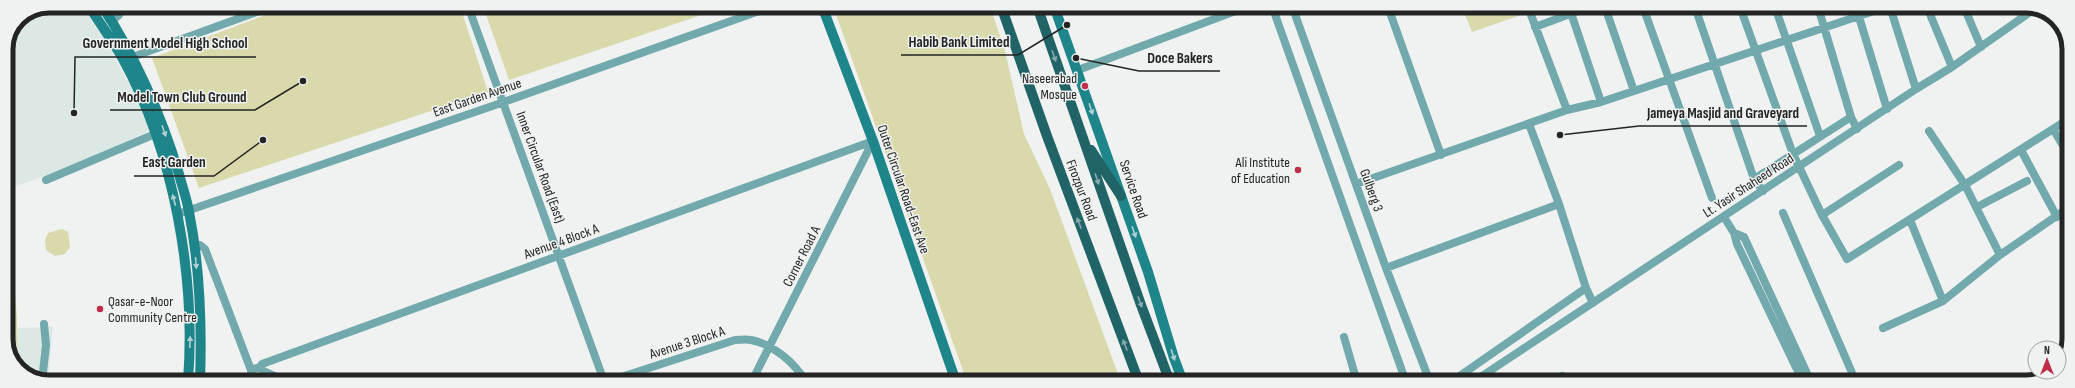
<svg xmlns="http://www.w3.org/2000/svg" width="2075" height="388" viewBox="0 0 2075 388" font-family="'Sofia Sans Condensed',sans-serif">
<rect width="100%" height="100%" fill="#eff2f1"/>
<path fill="#dce8e3" d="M49,6H82L106,42L136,96L150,130L83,162L6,190V49L19,18Z
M53,327L48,381H41L17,367L18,328Z"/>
<path fill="#d9d9ab" d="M289,6H460L488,92L199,188L152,58Z
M483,6H728L509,80Z
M833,6H990L1005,51L1024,134L1050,189L1121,382H967Z
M1462,7H1522L1524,14L1472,32Z
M62,229L68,232L70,247L65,254L55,256L46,250L45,240L48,233Z
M6,241C16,282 19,324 17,366L6,344Z"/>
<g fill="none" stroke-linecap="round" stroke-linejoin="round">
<path stroke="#71a9ac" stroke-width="8" d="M468,6L604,381
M1272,6L1406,382
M1292,6L1386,268L1430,382
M1388,7L1441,155
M1528,7L1567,110
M1569,7L1601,102
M1605,7L1634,91
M1643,7L1712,198
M1695,7L1754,179L1763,191
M1740,7L1793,154L1822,215L1847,259L2069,119
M1775,7L1820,136
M1818,7L1851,117L1857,129
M1856,7L1887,109
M1890,7L1916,89
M1927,7L1952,67
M1964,7L1981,47
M1390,11L1403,7
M112,21L119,15L118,6
M1535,27L1589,7
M127,59L273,6
M1078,70L1249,6
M1529,124L1559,204L1586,288L1593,303
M2053,129L2068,154
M1929,131L1965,185L2000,255
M2021,150L2057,217
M1754,179L1851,117
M46,180L155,134
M1356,184L1567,110L1601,102L1886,7
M1977,207L2027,181
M1783,213L1856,382
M178,214L504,102L773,6
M1822,215L1899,165
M1724,217L1734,233L1737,244L1803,382
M1734,233L1744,237L1811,382
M194,245H200L205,249L251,370L252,381
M1386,268L1559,204
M1943,301L2000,255L2068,208
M1883,328L1943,301L1910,220
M1344,337L1357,382
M260,367L263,371L286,381
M251,370L260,367L262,364L873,141
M1562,376L1565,382
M42,381L46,345L44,324
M609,381L735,340C740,340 746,339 751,340C773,344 795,363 806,382
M752,381L873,141
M1451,382L1586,288
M1473,382L1916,89L1952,67L2036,8"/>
<path stroke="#1e858a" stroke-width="10" d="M89,6C100,24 113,41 123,59C174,152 196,277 188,381
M102,6C136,58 161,114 179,174C182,186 187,199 189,212C200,267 202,325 200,381
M822,6L873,141L956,382
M1054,6L1148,272L1174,358L1183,382"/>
<path stroke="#216468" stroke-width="10" d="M1001,6L1047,136L1139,382
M1037,6L1141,305L1170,382
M1091,150L1121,196"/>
</g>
<defs><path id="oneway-solid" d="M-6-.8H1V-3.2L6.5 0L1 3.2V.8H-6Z"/></defs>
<g fill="#88abac">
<use href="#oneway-solid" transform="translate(1054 56) rotate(71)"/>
<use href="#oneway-solid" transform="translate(1097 179) rotate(71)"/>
<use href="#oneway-solid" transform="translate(1079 223) rotate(-111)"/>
<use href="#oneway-solid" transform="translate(1140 302) rotate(70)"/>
<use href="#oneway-solid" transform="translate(1125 345) rotate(-111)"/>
</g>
<g fill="#b0d1d2">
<use href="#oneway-solid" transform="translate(1091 109) rotate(71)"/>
<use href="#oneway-solid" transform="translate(164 131) rotate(71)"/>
<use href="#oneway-solid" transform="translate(174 200) rotate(-105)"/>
<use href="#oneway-solid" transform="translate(1134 232) rotate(71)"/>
<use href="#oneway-solid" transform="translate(196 263) rotate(85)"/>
<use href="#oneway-solid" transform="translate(190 342) rotate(-88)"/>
<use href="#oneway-solid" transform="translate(1173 355) rotate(72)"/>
</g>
<g fill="#be2d4b" stroke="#eff2f1" stroke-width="1.5">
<circle cx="1085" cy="86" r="4"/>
<circle cx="1298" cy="170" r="4"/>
<circle cx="100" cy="309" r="4"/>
</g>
<g text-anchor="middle" stroke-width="3" stroke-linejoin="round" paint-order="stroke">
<g font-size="14" fill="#232423" stroke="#eff2f1" text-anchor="end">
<text x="1077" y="83">Naseerabad<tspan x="1077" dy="16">Mosque</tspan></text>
<text x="1290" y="167">Ali Institute<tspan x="1290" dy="16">of Education</tspan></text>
<text x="108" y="306" text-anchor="start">Qasar-e-Noor<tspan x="108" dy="16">Community Centre</tspan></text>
</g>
<g font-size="14" fill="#232423" stroke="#eff2f1">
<text transform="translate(477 97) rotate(-19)" y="5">East Garden Avenue</text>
<text transform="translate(541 167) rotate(70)" y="5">Inner Circular Road (East)</text>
<text transform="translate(1748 185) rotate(-33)" y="5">Lt. Yasir Shaheed Road</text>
<text transform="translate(904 189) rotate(71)" y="5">Outer Circular Road-East Ave</text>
<text transform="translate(1134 189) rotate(71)" y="5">Service Road</text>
<text transform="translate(1082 190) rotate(69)" y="5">Firozpur Road</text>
<text transform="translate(1372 190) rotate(70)" y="5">Gulberg 3</text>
<text transform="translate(561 241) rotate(-20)" y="5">Avenue 4 Block A</text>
<text transform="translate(801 256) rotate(-63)" y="5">Corner Road A</text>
<text transform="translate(687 342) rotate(-18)" y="5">Avenue 3 Block A</text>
</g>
</g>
<path d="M0 0H2075V388H0ZM49 13H2026A36 36 0 0 1 2062 49V339A36 36 0 0 1 2026 375H49A36 36 0 0 1 13 339V49A36 36 0 0 1 49 13Z" fill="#eff2f1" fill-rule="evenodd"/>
<path fill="none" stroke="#232423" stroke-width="5" d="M49 13H2026A36 36 0 0 1 2062 49V339A36 36 0 0 1 2026 375H49A36 36 0 0 1 13 339V49A36 36 0 0 1 49 13Z"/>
<path fill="none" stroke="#232423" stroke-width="1.5" d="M1067 25L1018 55H901M74 113L75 57H256M1076 58L1139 71H1220M303 81L255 110H110M1560 135L1639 126H1807M263 140L214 176H134"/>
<g fill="#232423" stroke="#eff2f1" stroke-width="1.5">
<circle cx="1067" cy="25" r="4"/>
<circle cx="74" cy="113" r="4"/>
<circle cx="1076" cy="58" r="4"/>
<circle cx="303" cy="81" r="4"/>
<circle cx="1560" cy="135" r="4"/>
<circle cx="263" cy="140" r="4"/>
</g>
<g font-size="15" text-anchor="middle" font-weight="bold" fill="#232423" stroke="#eff2f1" stroke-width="3" stroke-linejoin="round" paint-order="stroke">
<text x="959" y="47">Habib Bank Limited</text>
<text x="165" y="48">Government Model High School</text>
<text x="1180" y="63">Doce Bakers</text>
<text x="182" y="102">Model Town Club Ground</text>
<text x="1723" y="118">Jameya Masjid and Graveyard</text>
<text x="174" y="167">East Garden</text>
</g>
<g transform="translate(2047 360)"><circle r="19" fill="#eff2f1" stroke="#9da09f"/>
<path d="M0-3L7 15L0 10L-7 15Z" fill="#be2d4b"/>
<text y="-6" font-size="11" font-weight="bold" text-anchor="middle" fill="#232423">N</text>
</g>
</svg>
